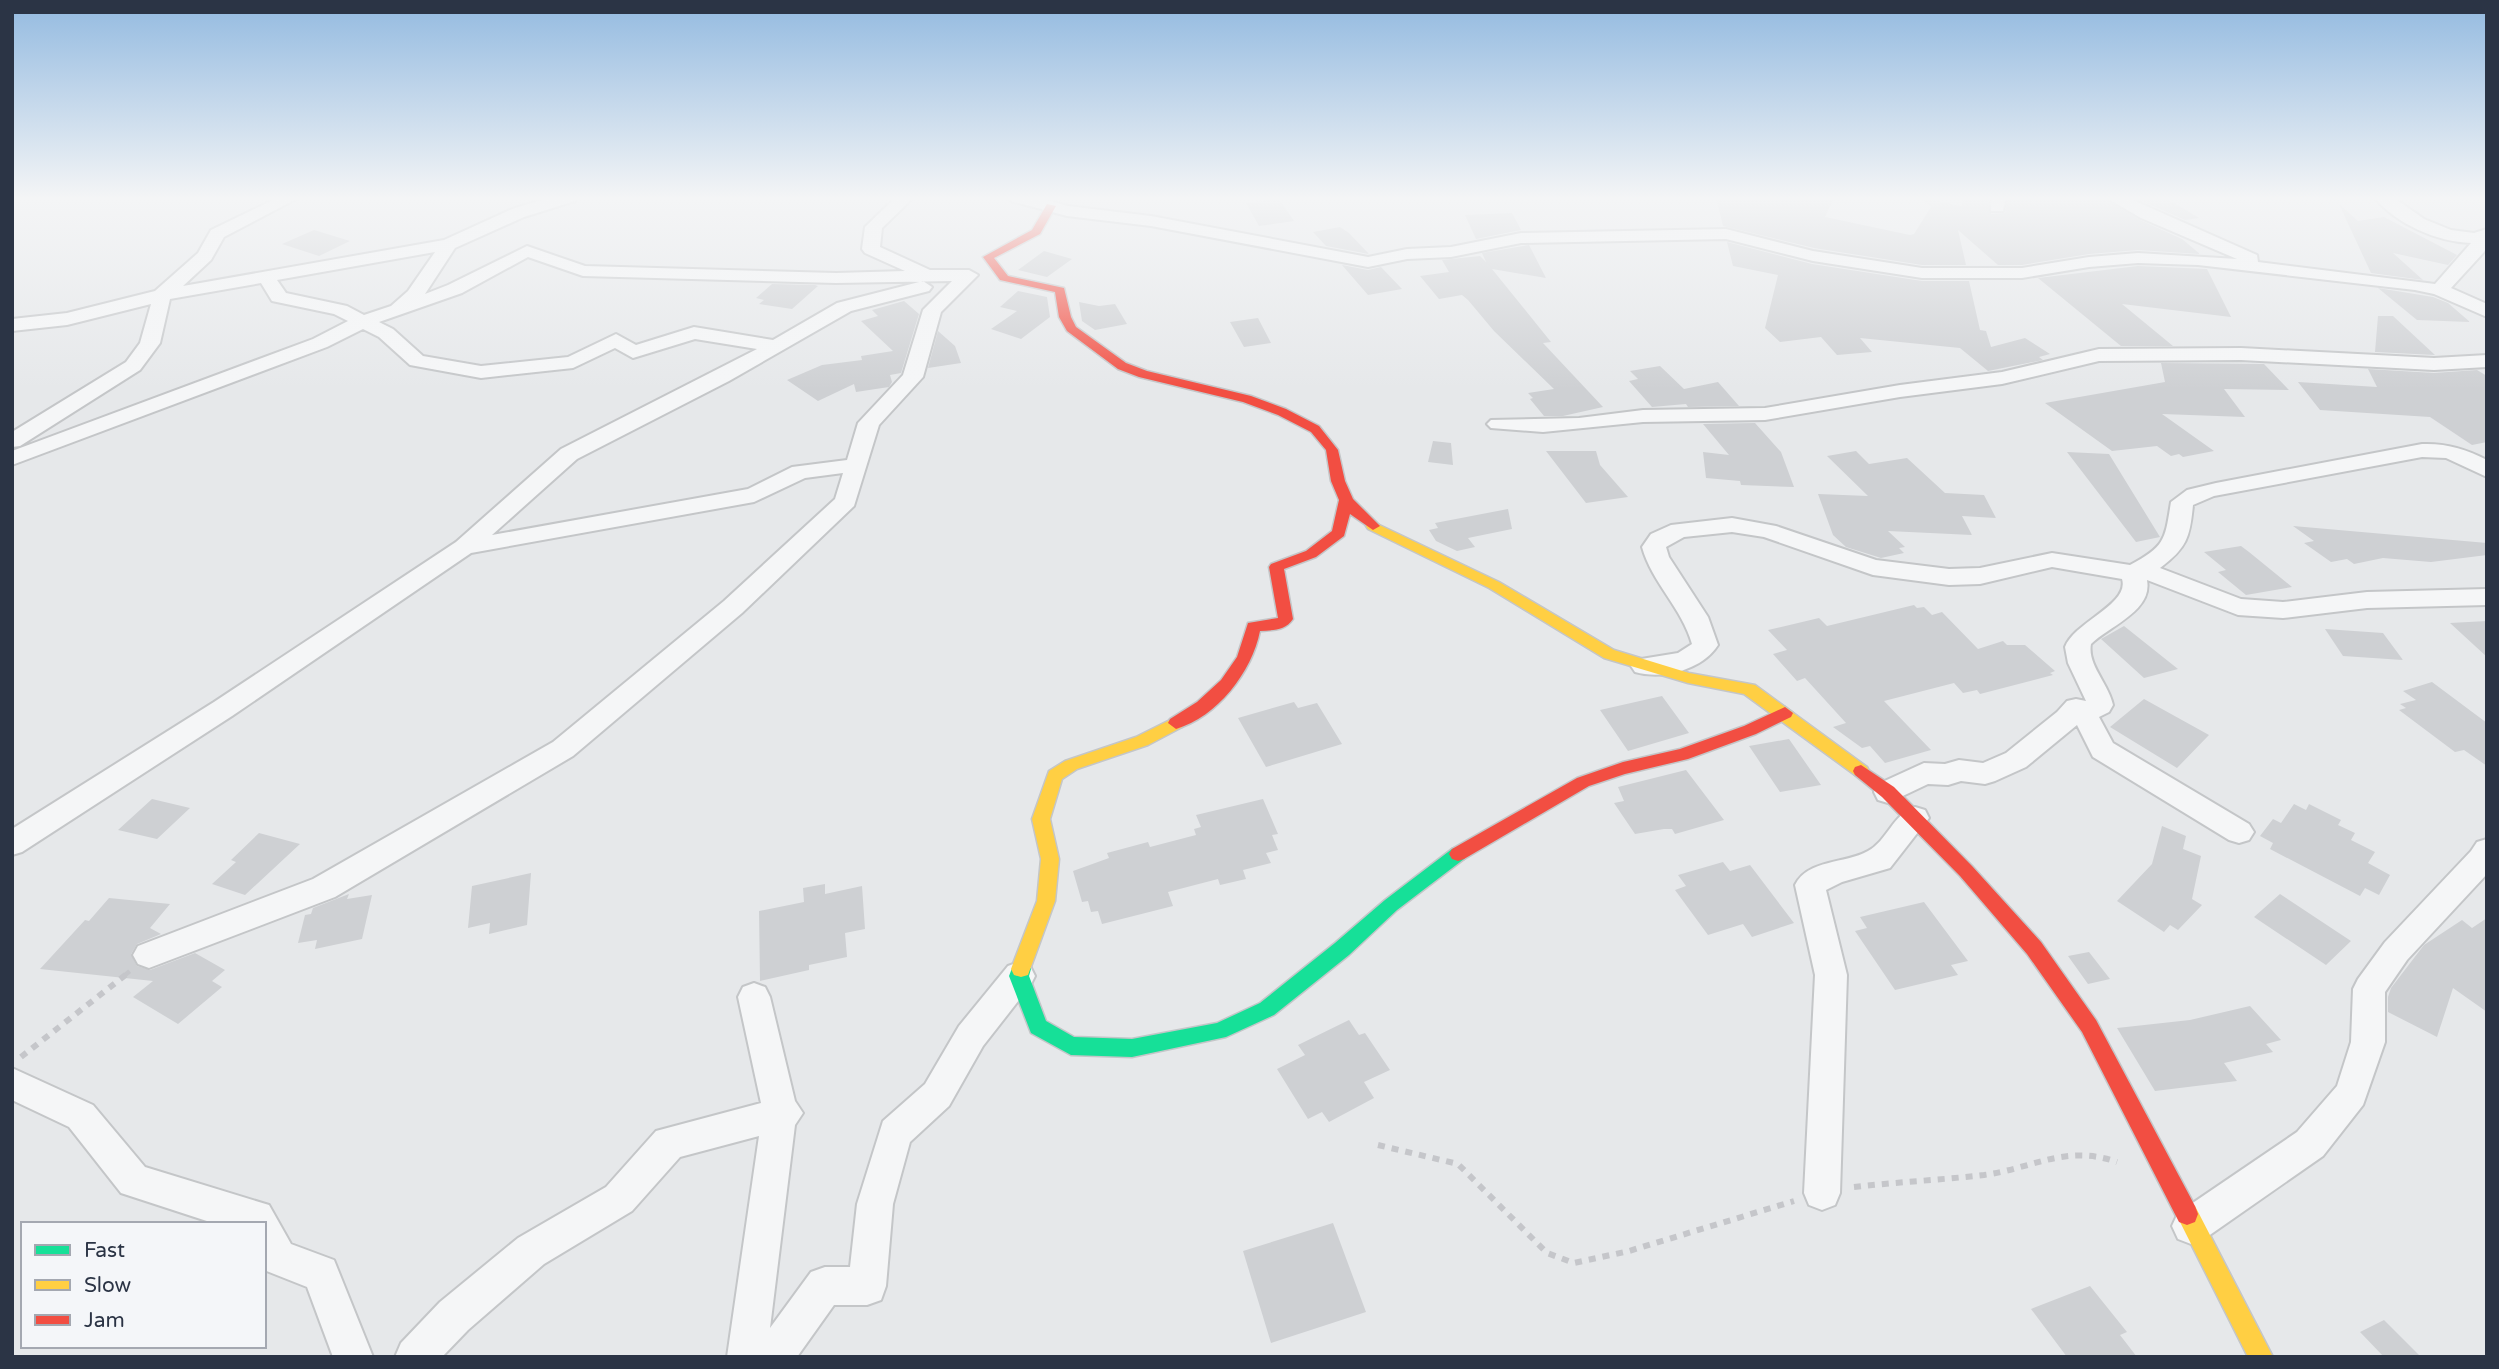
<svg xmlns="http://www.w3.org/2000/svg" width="2499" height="1369" viewBox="0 0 2499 1369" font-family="'Varela Round',sans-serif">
<rect width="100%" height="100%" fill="#e6e8ea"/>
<path fill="#ced0d3" d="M1716,197H1817L1833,200L1825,217L1910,235L1914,234L1931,207L1920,197L1961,206L1966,197H1987L1991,214L2005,213L2008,197H2103L2140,220L2182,239L2200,254L2138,250L2089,254L2022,265H1998L1958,230L1966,265H1922L1814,248L1723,226Z
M2133,197H2164L2199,218L2185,220Z
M1279,199L1294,221L1259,226L1246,203Z
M2339,204L2358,221L2384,217L2457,255L2448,265L2393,253L2423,280L2371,273Z
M1512,213L1521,230L1476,239L1465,215Z
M1340,227L1349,233L1369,254L1326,246L1313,232Z
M314,230L350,241L319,256L282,244Z
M1727,242L1812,264L1922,281H1969L1980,330L1986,331L1991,347L2025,338L2050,354L2039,357L2043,360L1988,371L1960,348L1860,338L1872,352L1837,355L1821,337L1780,342L1765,328L1778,275L1733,266Z
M1529,245L1546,278L1492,269L1551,342L1543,343L1603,407L1563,416H1544L1530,399L1533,398L1528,393L1554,389L1494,331L1468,300L1462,295L1439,299L1420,276L1449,272L1442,260L1480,256L1486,262L1482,253Z
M1044,251L1072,259L1047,277L1018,270Z
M1342,265L1368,270L1381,267L1402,289L1368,295Z
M2138,266L2207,269L2231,317L2122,304L2173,346H2121L2038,278Z
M772,284L815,285L818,286L792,309L759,304L764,300L756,298Z
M2378,288L2433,297L2448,303L2470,322L2417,320Z
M1018,291L1047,297L1050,317L1021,339L991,329L1017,311L1000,307Z
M904,301L919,314L901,373L890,375L892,382L889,387L856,392L854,384L818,401L787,380L822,365L862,360L861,356L893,351L861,321L878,316L872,310Z
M1079,302L1099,306L1115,304L1127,324L1095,330L1082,321Z
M2378,316H2393L2435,355L2375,352Z
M1258,318L1271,343L1244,347L1230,322Z
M938,331L955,346L961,363L928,368Z
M2161,363L2264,364L2289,390L2224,389L2245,417L2162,414L2214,451L2183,457L2179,454L2171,456L2157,446L2112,451L2045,403L2165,382Z
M1660,366L1684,389L1718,382L1739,406L1688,407L1686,404L1652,407L1629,381L1638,379L1630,371Z
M2368,369L2434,373L2477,370L2487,376V442L2472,445L2430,417L2320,410L2298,382L2377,387Z
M1755,423L1781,452L1794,487L1741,485L1740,481L1706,478L1703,452L1729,455L1703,424Z
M1433,441L1451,443L1453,465L1428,462Z
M1546,451H1596L1600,465L1628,497L1586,503Z
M1856,451L1869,464L1907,458L1945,493L1984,495L1996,518L1962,516L1972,535L1888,531L1905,547L1899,548L1904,553L1881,558L1846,547L1833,535L1818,494L1868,496L1827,456Z
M2067,452L2109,454L2160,537L2136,542Z
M1508,509L1512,529L1468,538L1475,547L1457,551L1436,541L1429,530L1438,528L1435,523Z
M2293,526L2487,543V555L2431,562L2383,558L2354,564L2347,559L2331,562L2304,543L2314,541Z
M2241,546L2249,552L2292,587L2246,595L2218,572L2226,570L2204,552Z
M1914,605L1917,608L1924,607L1932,615L1942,612L1978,649L2003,641L2007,645H2025L2055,671L2050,673L2053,675L1980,694L1977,690L1963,693L1954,683L1884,701L1931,750L1885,763L1870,746L1862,748L1833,727L1846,723L1805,678L1797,681L1773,654L1787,650L1768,630L1819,618L1827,626Z
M2487,621V657L2450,623Z
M2124,626L2178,669L2144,678L2101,639Z
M2325,629L2383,633L2403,660L2343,656Z
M2432,682L2487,723V766L2464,750L2455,752L2399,710L2406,708L2400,704L2416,700L2403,691Z
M1662,696L1689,733L1628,751L1600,710Z
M2144,699L2209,735L2177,768L2110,727Z
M1294,702L1298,708L1317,703L1342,744L1266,767L1238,718Z
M1789,739L1821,785L1780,792L1749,746Z
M1686,770L1724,820L1675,834L1672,829H1664L1635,834L1614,803L1624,801L1618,787Z
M152,799L190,808L157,839L118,830Z
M1263,799L1278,834L1272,835L1278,850L1266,853L1271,863L1243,870L1246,879L1220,885L1218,879L1168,892L1173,906L1102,924L1098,911L1091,912L1088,901L1082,902L1073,871L1109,858L1107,853L1148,842L1150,847L1196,835L1194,829L1201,827L1196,815Z
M2294,804L2306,810L2309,804L2341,820L2338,825L2355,833L2351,840L2375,852L2368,863L2390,875L2379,895L2365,888L2360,896L2270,849L2273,843L2260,836L2273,819L2281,823Z
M2162,826L2186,836L2183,849L2201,856L2192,899L2202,905L2178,930L2170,925L2164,932L2117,901L2152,864Z
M259,833L300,844L245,895L212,884L236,862L231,860Z
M1723,862L1730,871L1750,865L1794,923L1752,937L1743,924L1708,935L1675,890L1686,886L1678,875Z
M531,873L527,925L489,934L490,923L468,928L472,886Z
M825,884V894L862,886L865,929L845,933L847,957L809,965V970L760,981L759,911L804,902L803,888Z
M349,894L347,899L372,895L362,939L315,949L317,940L298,943L305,915L311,914L313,908Z
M2280,894L2351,941L2326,965L2254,917Z
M109,898L170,904L150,928L161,934L137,944L131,954L137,966L150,970L195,953L225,970L212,981L222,987L178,1024L133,997L153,981L40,969L85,920L89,921Z
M1924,902L1968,961L1951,965L1958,975L1895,990L1855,931L1867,928L1860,917Z
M2487,918V1012L2453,988L2437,1037L2388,1012V997L2391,988L2424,945L2462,920L2472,928Z
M2089,952L2110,979L2088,984L2068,956Z
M2250,1006L2281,1040L2266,1044L2273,1052L2224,1063L2237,1081L2155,1091L2117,1028L2190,1020Z
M1349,1020L1359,1035L1365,1033L1390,1070L1364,1082L1374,1098L1329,1122L1322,1112L1308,1119L1277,1069L1305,1055L1298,1045Z
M1333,1223L1366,1312L1271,1343L1243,1251Z
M2090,1286L2127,1332L2120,1335L2137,1357H2067L2031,1309Z
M2384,1320L2421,1357H2384L2360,1332Z"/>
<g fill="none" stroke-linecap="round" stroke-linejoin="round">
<g stroke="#c4c6c8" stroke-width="4">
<path id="street" d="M279,197H300L224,237L211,260L183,286L444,240L512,209L551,197H577L575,201L524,217L455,248L425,294L448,285L527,246L585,266L836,273L905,271L865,253L862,249L865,227L896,197H914L882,228L880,247L930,270H969L978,275L941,312L923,377L879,425L854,506L742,613L573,756L335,897L149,968L138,964L133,955L138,946L313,879L553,742L724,601L835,499L843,473L805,478L754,502L471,553L232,716L22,852L12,855V829L214,702L456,542L561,449L757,349L695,339L633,358L615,348L573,368L481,378L410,365L379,337L363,329L327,347L12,465V451L313,339L348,321L334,314L272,301L261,283L170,299L160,343L140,370L20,446L12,447V432L126,362L140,343L151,304L67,325L12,331V319L67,313L155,291L198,253L211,230ZM435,252L408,291L391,306L364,315L347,306L286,293L277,280ZM528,257L583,276L836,283L952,281L923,310L903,375L858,423L847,460L792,467L748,489L492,535L577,459L729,381L851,311L929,291L932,287L923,281L837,303L773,340L694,327L636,345L616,334L568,357L481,366L423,356L393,329L379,322L462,293Z
M1009,197H1036L1068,206L1151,216L1368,257L1407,249L1451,247L1521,233L1726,229L1813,251L1922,268H2022L2089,257L2138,253L2237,259L2141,218L2105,197H2126L2257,255L2258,262L2435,284L2471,243C2437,242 2396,224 2374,197H2393L2424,219L2451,230L2474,233L2487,229V247L2484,252L2451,288L2487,304V317L2434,294L2415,290L2198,265L2138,263L2089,267L2022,278H1922L1813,261L1726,239L1521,243L1451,257L1407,259L1368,267L1151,226L1067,216L1011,201Z
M1990,197H2006L2003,211H1991Z
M2241,348L2434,358L2487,355V367L2434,370L2241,360L2099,361L2002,384L1900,397L1765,420L1643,422L1543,432L1491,428L1487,424L1491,420L1579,418L1643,410L1765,408L1900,385L2002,372L2099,349Z
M2422,444C2446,443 2466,449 2487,460V477L2446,458L2422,457L2214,496L2193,505C2190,537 2187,548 2160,568L2241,599L2283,602L2367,592L2487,589V605L2367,608L2283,618L2238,615L2147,580C2153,611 2109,626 2091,644C2087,665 2109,684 2113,705L2109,712L2099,717L2113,743L2249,824L2254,832L2249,840L2239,843L2229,840L2093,757L2077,725L2026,767L1995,781L1985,784L1961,781L1948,785L1928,784L1888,803L1878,800L1874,792L1878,784L1924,763L1945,764L1959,760L1983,763L2006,753L2057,712L2067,701L2076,699L2086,701L2068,663L2065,647C2074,622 2130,604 2122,579L2052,567L1980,584L1949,585L1873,575L1764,537L1732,532L1684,537L1666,547L1669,557L1708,617L1718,645C1702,670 1663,680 1635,672L1631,666L1635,660L1678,653L1692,644C1682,608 1652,583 1642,547L1651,534L1671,525L1732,518L1776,526L1876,560L1949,569L1980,568L2052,553L2130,565C2166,546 2165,539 2171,502L2187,490L2216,483Z
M1915,807L1925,810L1929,818L1890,868L1842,882L1826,890L1847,975L1840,1193L1835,1205L1822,1210L1809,1205L1804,1193L1815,975L1795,885C1808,859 1845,864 1868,851C1887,841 1893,814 1915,807Z
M2487,839V874L2407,960L2385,992V1042L2363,1105L2323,1156L2204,1239L2191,1244L2178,1239L2172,1226L2178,1213L2297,1132L2337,1086L2351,1042L2353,989L2358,979L2385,942L2471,851L2477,842Z
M1019,962L1030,966L1035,976L1030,986L983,1046L949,1106L910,1142L893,1204L886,1286L881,1300L867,1305H834L797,1357H727L759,1136L680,1157L632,1211L544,1264L468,1330L442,1357H395L401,1343L440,1302L518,1238L606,1187L656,1131L761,1103L738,997L743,987L754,983L765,987L770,997L795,1101L803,1113L795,1125L770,1328L811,1272L825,1267H850L857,1204L883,1121L925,1084L959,1026L1008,966Z
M12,1068L93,1105L145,1167L269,1205L291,1244L334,1260L373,1357H333L307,1287L264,1270V1224H216L121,1193L69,1127L12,1100Z"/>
</g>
<g stroke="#c4c6c8" stroke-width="3">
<path id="fast" d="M1458,847L1464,849L1467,854L1464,859L1397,910L1349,955L1274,1015L1226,1037L1132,1057L1071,1055L1031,1033L1009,976L1014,963L1021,961L1028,963L1031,969L1029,976L1046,1021L1074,1037L1132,1039L1217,1023L1260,1003L1335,943L1385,900L1452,849Z"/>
</g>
<g stroke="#c4c6c8" stroke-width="3">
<path id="slow" d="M1373,522L1499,582L1614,650L1689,673L1755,685L1867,767L1869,771L1867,775H1855L1744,694L1688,683L1604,658L1489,588L1368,529L1366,526L1368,523Z
M1176,717L1184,723L1182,727L1148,745L1077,769L1062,779L1050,819L1059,859L1055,901L1028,975L1021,977L1014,975L1011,969L1037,901L1041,859L1032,819L1049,771L1065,761L1136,737Z
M2187,1203L2195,1206L2273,1357H2248L2176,1214L2179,1206Z"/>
</g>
<g stroke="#c4c6c8" stroke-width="3">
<path id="jam" d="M1047,204L1056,206L1040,234L994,258L1008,276L1064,288L1071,317L1076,327L1126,363L1147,371L1251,396L1286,409L1319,426L1338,450L1345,481L1353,499L1380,526L1373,530L1350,514L1344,536L1316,557L1284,569L1293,619C1285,631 1273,630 1260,631C1252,672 1217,717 1176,729L1168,723L1170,719L1197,702L1221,680L1237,657L1248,623L1278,618L1269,567L1271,564L1306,551L1332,531L1339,500L1331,481L1326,450L1311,432L1278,415L1243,402L1139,377L1118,369L1067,331L1059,317L1055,292L1000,280L983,257L1032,230Z
M1785,707L1793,713L1791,717L1756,734L1688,759L1625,774L1589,786L1464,859L1458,861L1452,859L1449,854L1452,849L1577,778L1623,762L1680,749L1744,726Z
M1861,765L1894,787L1972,866L2041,942L2096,1020L2195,1206L2198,1214L2195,1222L2187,1225L2179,1222L2082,1032L2027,954L1960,876L1882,797L1855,775L1853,771L1855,767Z"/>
</g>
<path stroke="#c5c6ca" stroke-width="4.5" stroke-dasharray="6 6" stroke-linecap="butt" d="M125,975L130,971"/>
<path stroke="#c5c6ca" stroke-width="6" stroke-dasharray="7 7" stroke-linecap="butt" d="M21,1057L128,973
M1378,1145L1458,1164L1547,1253L1574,1263L1629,1251L1794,1201
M1854,1187C1897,1182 1941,1180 1984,1175C2034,1168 2066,1144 2117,1162"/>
<use href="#street" fill="#f5f6f7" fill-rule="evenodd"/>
<use href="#fast" fill="#16e098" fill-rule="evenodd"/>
<use href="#slow" fill="#ffcf43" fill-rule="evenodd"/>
<use href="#jam" fill="#f24e42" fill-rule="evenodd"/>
</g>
<linearGradient id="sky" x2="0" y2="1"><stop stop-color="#93bae0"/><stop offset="0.51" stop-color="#f4f5f6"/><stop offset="1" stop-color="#f4f5f6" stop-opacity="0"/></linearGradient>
<rect width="2499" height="389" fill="url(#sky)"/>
<rect width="2499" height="1369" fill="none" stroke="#2b3445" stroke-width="28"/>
<rect x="21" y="1222" width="245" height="126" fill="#f4f6f9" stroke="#a4a8b1" stroke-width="2"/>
<rect x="35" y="1245" width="35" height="10" fill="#16e098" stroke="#a4a8b1" stroke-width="2"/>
<text x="84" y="1257" font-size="21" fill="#2b3445">Fast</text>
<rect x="35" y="1280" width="35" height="10" fill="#ffcf43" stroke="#a4a8b1" stroke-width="2"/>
<text x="84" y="1292" font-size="21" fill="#2b3445">Slow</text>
<rect x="35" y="1315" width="35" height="10" fill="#f24e42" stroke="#a4a8b1" stroke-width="2"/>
<text x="84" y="1327" font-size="21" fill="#2b3445">Jam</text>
</svg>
